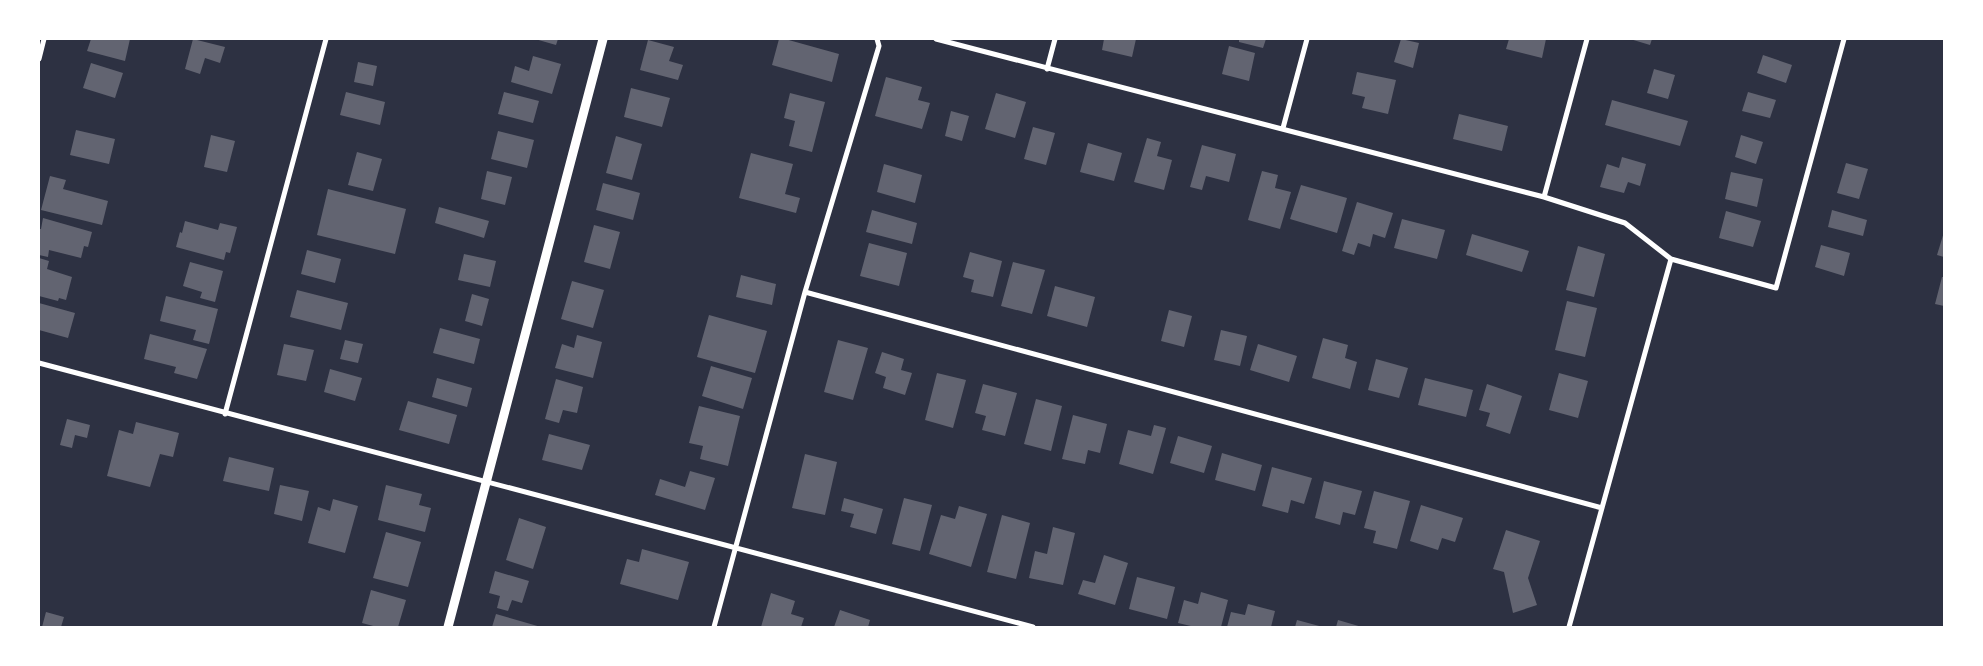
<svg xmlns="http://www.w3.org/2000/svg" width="1983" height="666" viewBox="0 0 1983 666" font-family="'Libre Baskerville',serif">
<rect width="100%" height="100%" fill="#2d3142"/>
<path fill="#626471" d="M91,39H130L125,61L87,51Z
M193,39L225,47L220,63L205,58L200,74L185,69Z
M535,39H558L556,45Z
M779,39H785L839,54L832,82L772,65Z
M1104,39H1136L1132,57L1102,50Z
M1239,39H1266L1263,48L1239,42Z
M1401,39L1419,43L1413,68L1394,62Z
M1509,39H1546L1542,58L1506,49Z
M1630,39H1652L1650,45Z
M648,40L674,47L669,61L683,65L678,80L640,70Z
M1229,46L1255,53L1249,81L1222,74Z
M1763,55L1792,65L1786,83L1757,73Z
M533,56L561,64L552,94L511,82L515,66L529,71Z
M358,62L377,66L373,86L354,82Z
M91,63L123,73L115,98L83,88Z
M1654,69L1675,75L1668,99L1647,93Z
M1357,72L1396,80L1388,114L1362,108L1365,97L1352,94Z
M886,77L922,87L918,100L930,103L922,129L875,116Z
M631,88L670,98L662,127L624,117Z
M346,92L385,102L380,125L340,115Z
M504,92L539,101L533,123L498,114Z
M1748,92L1776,100L1770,118L1742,111Z
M790,93L825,102L812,152L789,146L795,121L784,118Z
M996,93L1026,102L1015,138L985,129Z
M1612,100L1688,121L1680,146L1605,125Z
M951,111L969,116L962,141L945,136Z
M1459,114L1508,126L1502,151L1453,139Z
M1033,127L1055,133L1046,165L1024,159Z
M76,130L115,139L109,164L70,155Z
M498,131L534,140L527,168L491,159Z
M211,135L235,141L227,172L204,167Z
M1741,135L1763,142L1756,164L1735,157Z
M616,136L642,144L632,180L606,173Z
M1147,138L1161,142L1157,156L1172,160L1164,190L1134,182Z
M1088,143L1122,153L1114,181L1080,172Z
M1202,145L1236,154L1229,182L1206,176L1202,190L1190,187Z
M357,152L382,159L373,191L348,185Z
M751,153L793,164L785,194L800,198L796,213L739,198Z
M1622,157L1646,164L1640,186L1628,182L1624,193L1600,187L1607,164L1619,168Z
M1846,163L1868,169L1859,199L1837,193Z
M884,164L922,175L915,203L877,192Z
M487,171L512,177L505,205L481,199Z
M1262,171L1278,175L1275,188L1291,192L1280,229L1248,220Z
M1731,172L1763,179L1757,207L1725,199Z
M50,176L66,180L63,189L108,201L102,225L41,210Z
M603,183L640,193L633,220L596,210Z
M1301,185L1347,198L1337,233L1290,219Z
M328,189L406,209L395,254L317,235Z
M1357,202L1393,213L1385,238L1373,234L1370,247L1358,243L1354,255L1342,251Z
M439,207L489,221L484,238L435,223Z
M872,210L917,223L912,244L866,232Z
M1832,210L1867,220L1863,236L1828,227Z
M1726,211L1761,221L1753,247L1719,238Z
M43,218L92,232L88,247L84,246L81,258L49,250L48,257L39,255V229H41Z
M1402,219L1445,230L1437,259L1394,248Z
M185,221L218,230L220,223L237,227L230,253L226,252L224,260L176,247L180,232L182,233Z
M594,225L620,232L610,269L584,262Z
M1944,232V257L1937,255Z
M1472,234L1529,251L1522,272L1466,255Z
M869,243L907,253L899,286L860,276Z
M1821,245L1850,253L1844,276L1815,267Z
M1578,246L1605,254L1594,297L1566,290Z
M307,250L341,259L335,283L301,274Z
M970,252L1002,261L993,297L971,292L974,280L963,277Z
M464,254L496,261L490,287L458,280Z
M39,258L49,261L47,269L72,277L66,300L59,298L58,301L39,296Z
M190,262L223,271L215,302L200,298L202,292L183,286Z
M1013,262L1045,270L1032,314L1001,306Z
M741,275L776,284L772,305L736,297Z
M1942,277H1944V306L1935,304Z
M572,281L604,290L593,328L561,319Z
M1055,286L1095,297L1087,327L1047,316Z
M297,290L348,303L341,330L290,317Z
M472,294L489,299L482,326L465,321Z
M166,296L218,309L209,344L193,340L196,330L160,321Z
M1567,301L1597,308L1585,357L1555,350Z
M39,303L75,313L68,338L39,330Z
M1169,310L1192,316L1184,347L1161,341Z
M709,315L767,331L755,373L697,357Z
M440,328L480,339L474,364L433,353Z
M1221,330L1247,336L1240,366L1214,360Z
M150,334L207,349L197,379L174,373L176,367L144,359Z
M577,335L602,342L593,378L555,368L562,344L574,348Z
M1323,338L1348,345L1345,358L1357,362L1350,389L1312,378Z
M345,340L363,344L358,363L340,359Z
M838,340L868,348L853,400L824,392Z
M284,344L314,350L306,381L277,375Z
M1258,344L1297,356L1289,382L1250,370Z
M882,352L904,359L901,370L912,373L905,395L883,388L886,377L875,373Z
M1376,359L1408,368L1399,398L1368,390Z
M711,366L752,378L743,409L702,396Z
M330,369L362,378L355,401L324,392Z
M937,373L966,380L953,428L925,420Z
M1559,373L1588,381L1578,418L1549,410Z
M437,378L472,388L467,407L432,397Z
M1425,378L1473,390L1466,417L1418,405Z
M556,379L583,387L577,413L563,410L559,423L545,419Z
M983,384L1017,393L1005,436L982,430L986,416L975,413Z
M1487,384L1522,396L1510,434L1486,426L1490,413L1479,410Z
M1036,399L1062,406L1051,451L1024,444Z
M408,401L457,415L449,444L399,430Z
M699,406L740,416L728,466L700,459L703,446L689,443Z
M1073,415L1107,424L1100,453L1088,450L1085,464L1062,459Z
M67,419L90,425L87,438L75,435L72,448L60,445Z
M136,422L179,433L173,457L160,454L150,487L107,476L119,430L133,434Z
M1154,425L1166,428L1153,474L1119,464L1128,430L1151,436Z
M549,434L590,445L582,470L542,460Z
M1178,436L1212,446L1204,473L1170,463Z
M1222,453L1262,465L1255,491L1215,480Z
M805,454L837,462L825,515L792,508Z
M229,457L274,468L269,491L223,481Z
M1272,467L1312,478L1304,504L1291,500L1288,513L1262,506Z
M690,471L715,478L705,510L655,495L660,479L685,487Z
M1324,481L1362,491L1355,515L1343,512L1340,525L1315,518Z
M280,485L309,491L302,521L274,514Z
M386,485L422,494L419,505L431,508L425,532L378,520Z
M1374,491L1410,501L1397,549L1373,543L1376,531L1364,528Z
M844,498L883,509L876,534L850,527L854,514L841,511Z
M904,498L932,505L920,551L892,544Z
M333,499L358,506L345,553L308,543L318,507L330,511Z
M1421,505L1463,518L1455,542L1442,538L1438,550L1410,541Z
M959,506L987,514L971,567L929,554L941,515L955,519Z
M1002,515L1030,523L1016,579L987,572Z
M519,518L546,527L533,569L506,560Z
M1053,527L1075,533L1063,585L1029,578L1035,551L1047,554Z
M1506,530L1540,541L1528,578L1537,605L1513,613L1504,572L1493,569Z
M386,532L421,542L408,587L373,578Z
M642,549L689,562L678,600L620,584L627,559L639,562Z
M1104,555L1128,563L1115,605L1078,594L1083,580L1095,583Z
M495,571L529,581L522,603L512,600L508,611L497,608L500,596L489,593Z
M1137,577L1175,587L1167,619L1129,609Z
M371,590L406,600L398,627H377L362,623Z
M1201,592L1228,600L1221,627H1195L1178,623L1184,600L1198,604Z
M771,593L795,601L791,614L804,618L801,627H761Z
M1248,604L1275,611L1271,627H1227L1231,612L1245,615Z
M840,610L870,620L868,627H834Z
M46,612L64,617L61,627H42Z
M496,614L541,627H492Z
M1297,620L1323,627H1295Z
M1338,620L1362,627H1336Z"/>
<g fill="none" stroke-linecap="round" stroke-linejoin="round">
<path stroke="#fff" stroke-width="5" d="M936,39L1544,197L1625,223L1671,259L1776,288L1844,39
M39,59L44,39
M1047,69L1055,39
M1283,128L1307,39
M1544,197L1587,39
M805,292L1602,508
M39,363C370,453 702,538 1033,627
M225,414L326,39
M714,627L805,292L879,46L877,39
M1569,627L1671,259"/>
<path stroke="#fff" stroke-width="9" d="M448,627L603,39"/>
</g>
<rect width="1983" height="666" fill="none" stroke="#ffffff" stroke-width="80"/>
</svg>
